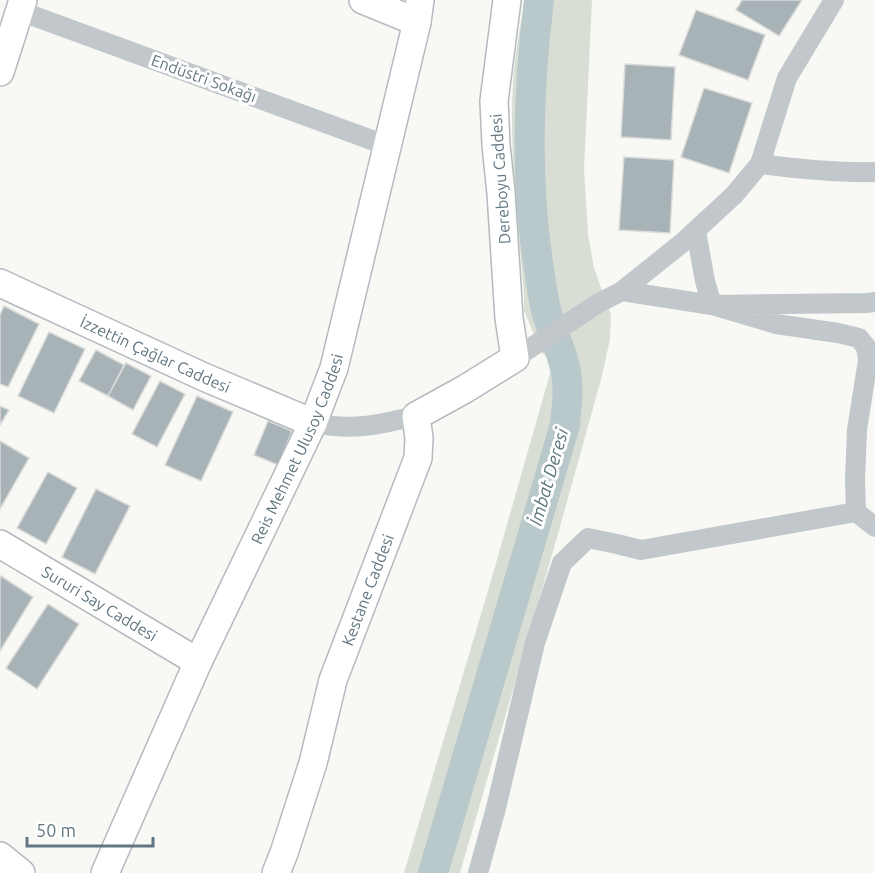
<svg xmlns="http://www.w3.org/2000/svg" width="875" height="873" viewBox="0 0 875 873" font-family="Ubuntu,sans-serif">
<rect width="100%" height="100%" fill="#f8f8f5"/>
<path fill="#d8ded4" d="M525,0H592L584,169L588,234L594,268L611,315L610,339L602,376L554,548L460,873H404L495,567L553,363L541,352L524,310V294C518,224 509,153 513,82C515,55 520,27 525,0Z"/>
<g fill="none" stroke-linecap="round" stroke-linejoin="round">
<path stroke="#b9c8cb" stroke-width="30" d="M433,873L565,425C566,410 569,395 567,380C565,356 552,333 546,310C543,297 541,283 539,269C525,181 528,89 539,0"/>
</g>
<path fill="#a8b3b7" stroke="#dadad8" stroke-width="1.5" d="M742,0H802L779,36L736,10Z
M696,10L765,35L748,80L679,55Z
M625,64L675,67L671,140L621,137Z
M704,88L752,103L729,173L681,157Z
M624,157L674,160L670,233L619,230Z
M4,306L39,324L8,387L0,384V315Z
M49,332L85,349L54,413L18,396Z
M96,350L124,365L108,396L79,381Z
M126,363L151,376L133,410L108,396Z
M160,381L185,394L157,447L132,434Z
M197,396L233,412L201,481L165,465Z
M0,406L9,410L0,425Z
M268,421L292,431L278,465L254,455Z
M0,441L29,458L0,509Z
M48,472L77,488L46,544L17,528Z
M96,489L130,506L95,574L62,557Z
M1,576L33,597L0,651V578Z
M48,604L79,624L37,689L6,668Z"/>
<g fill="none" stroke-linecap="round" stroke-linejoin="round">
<g stroke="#b3bbbf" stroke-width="30">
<g id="secondary">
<path d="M363,0L417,22"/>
<path d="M0,72L23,0"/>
<path id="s1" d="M0,283L204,377L313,423"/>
<path id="s2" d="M0,544L198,662"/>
<path d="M0,856L21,873"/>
<path id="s3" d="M105,873L198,662L313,423L334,368L417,22L420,0"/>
<path id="s4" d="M276,873L284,853L313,763L333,680L418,458L419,438L416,416L465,389L515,358L509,318L501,193L496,145L494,101L507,0"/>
</g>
</g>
<path stroke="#c1c7ca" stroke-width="20" d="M20,11L388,146
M760,164C798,169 836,173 875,172
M696,231L705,281L712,305L776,324L838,333L859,338L866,347L868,360L857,430L855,479L856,512L875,527
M622,291L712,305L866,303L875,302
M515,358L597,304L622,291L682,243L734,195L760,164L787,78L834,0
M313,423C354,431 377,425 416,416
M478,873L496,808L535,643L562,563L588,538L617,544L641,550L856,512"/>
<use href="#secondary" stroke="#fff" stroke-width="27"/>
</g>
<g text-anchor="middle" stroke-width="6" stroke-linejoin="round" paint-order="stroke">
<g font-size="16" fill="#627782" stroke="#fff">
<text transform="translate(204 78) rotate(20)" y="6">Endüstri Sokağı</text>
<text transform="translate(500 179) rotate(-94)" y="6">Dereboyu Caddesi</text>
<text dy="6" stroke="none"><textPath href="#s1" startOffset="171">İzzettin Çağlar Caddesi</textPath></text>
<text dy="6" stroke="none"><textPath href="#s3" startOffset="466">Reis Mehmet Ulusoy Caddesi</textPath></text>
<text dy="6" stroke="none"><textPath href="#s4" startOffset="298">Kestane Caddesi</textPath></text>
<text dy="6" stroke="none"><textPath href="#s2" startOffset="116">Sururi Say Caddesi</textPath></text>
</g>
<g font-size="18" font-style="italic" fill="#5c767c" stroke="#fff">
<text transform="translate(549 477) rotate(-74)" y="6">İmbat Deresi</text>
</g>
</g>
<path d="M27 837v9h126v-9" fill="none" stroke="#627782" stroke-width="3"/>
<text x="36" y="837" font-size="18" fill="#627782" stroke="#ffffff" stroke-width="4.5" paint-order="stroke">50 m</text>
</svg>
